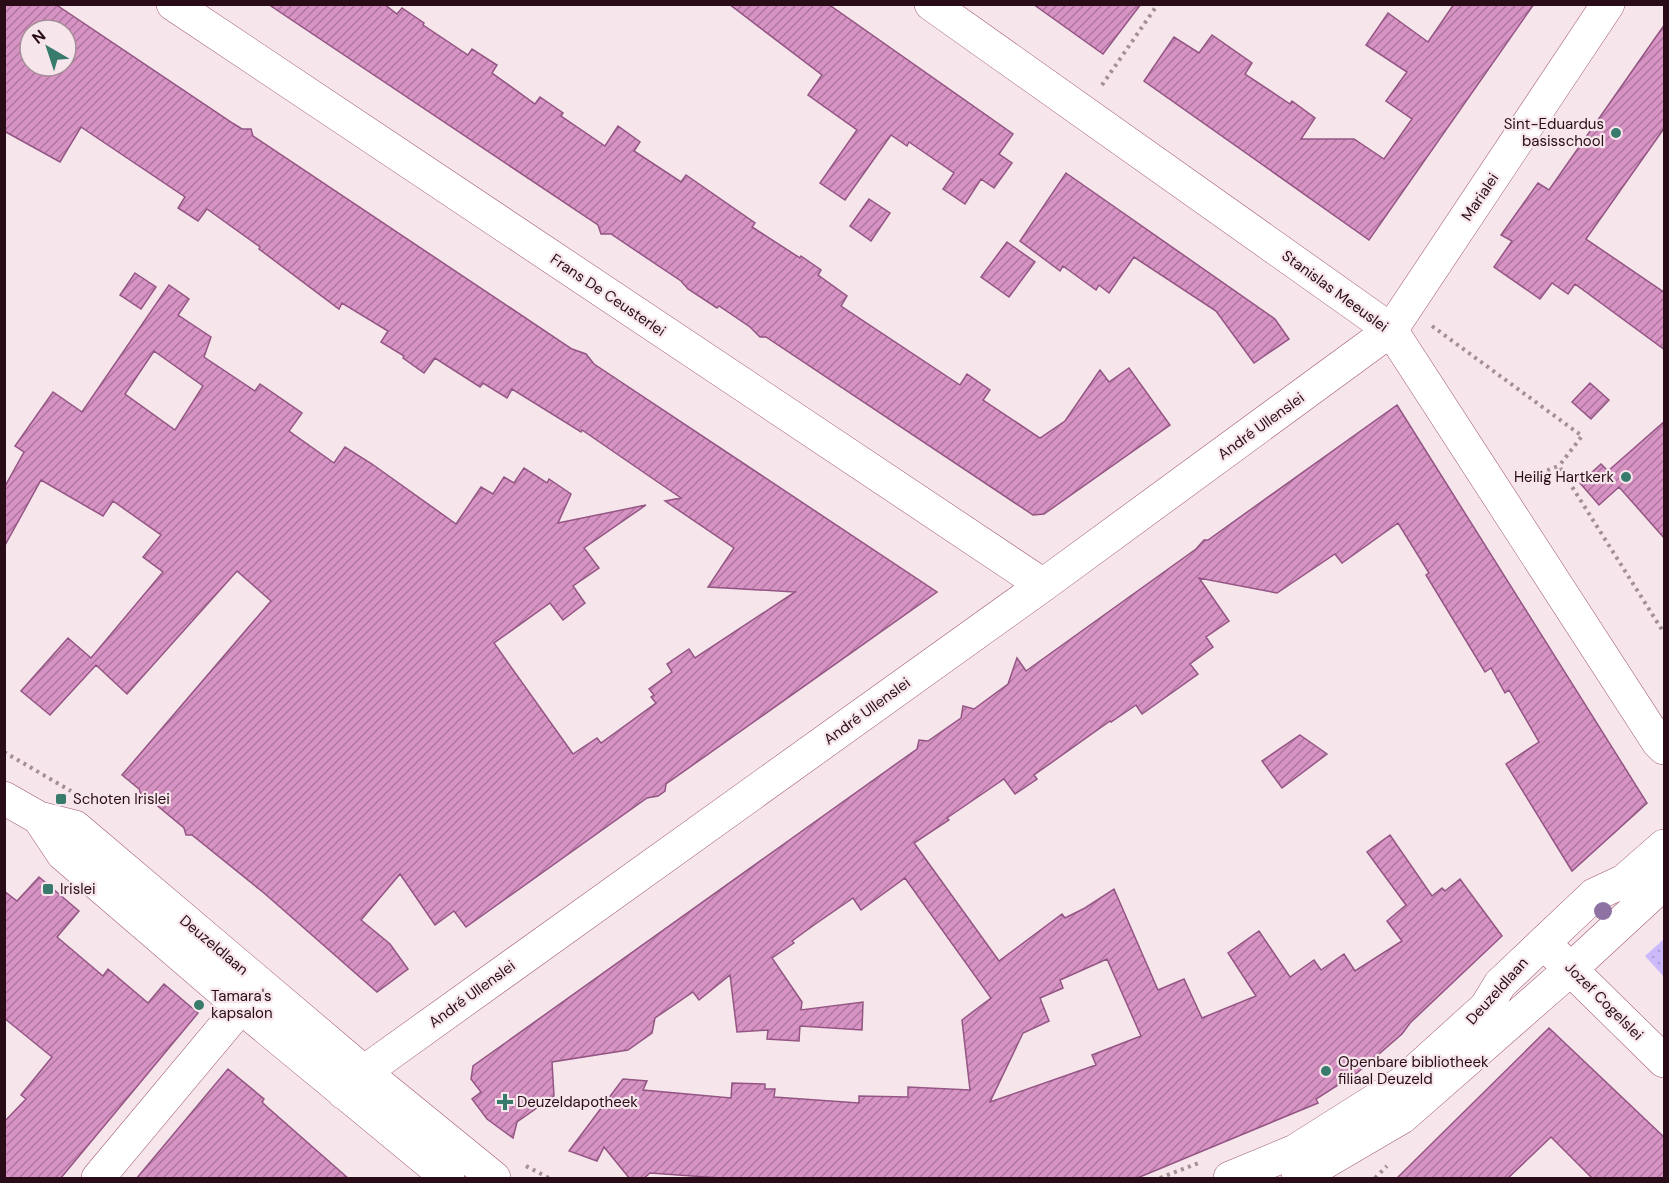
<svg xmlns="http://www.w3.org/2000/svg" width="1669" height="1183" viewBox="0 0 1669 1183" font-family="'DM Sans',sans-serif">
<defs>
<pattern id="grass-dots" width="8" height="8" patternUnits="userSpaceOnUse" patternTransform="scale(1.5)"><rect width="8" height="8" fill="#ccb9fc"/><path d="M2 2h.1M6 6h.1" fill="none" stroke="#af9ed7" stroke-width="1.8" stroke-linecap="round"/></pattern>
<pattern id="building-hatch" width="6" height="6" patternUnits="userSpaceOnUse" patternTransform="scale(1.5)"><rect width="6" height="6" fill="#d793c4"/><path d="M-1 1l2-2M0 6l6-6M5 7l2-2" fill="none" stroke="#af769e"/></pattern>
</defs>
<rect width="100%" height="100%" fill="#f6e5ea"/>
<path fill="url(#grass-dots)" d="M1664,939V977L1645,956Z"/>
<path fill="url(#building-hatch)" stroke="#935583" stroke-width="1.5" fill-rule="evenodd" d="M4,4H55L234,124L242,129H251L253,136L572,349L586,354L594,364L937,592L666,784L665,791L658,796L647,798L466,927L454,911L435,925L400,874L361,920L390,944L408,969L377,992L264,893L192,835H186L184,828L148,798L142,797L139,789L122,775L271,601L237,571L127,694L96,665L50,715L21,691L68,638L91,658L163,572L143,557L161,535L113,501L103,516L41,480L4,547V488L24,452L15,446L53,392L82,412L169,285L189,299L178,315L211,337L204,357L255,391L260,384L302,413L289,431L334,463L345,447L372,464L456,524L481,487L493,494L504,477L514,483L524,468L547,483L549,479L571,494L558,523L646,505L584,548L599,568L573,586L585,603L563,620L550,603L494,643L573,754L597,738L601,743L656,703L651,697L654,695L649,689L672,672L667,664L689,649L695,658L795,592L708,587L734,548L665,501L681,498L582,430L581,432L512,389L507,398L483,383L480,387L435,358L424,373L403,358L404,356L381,342L388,331L342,303L339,309L259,249L260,247L207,209L198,221L178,208L185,197L81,127L60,162L4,131ZM30,30H66V66H30ZM154,351L203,386L175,430L125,394Z
M268,4H384L397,14L402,8L424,23L423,25L468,55L472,49L497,65L492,73L535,104L540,97L563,113L561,116L605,146L618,126L640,142L634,151L681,182L686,175L755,223L752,227L800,258L801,256L821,270L818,275L847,296L841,306L960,385L967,374L990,390L983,400L1040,438L1065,421L1100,370L1109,382L1129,368L1170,425L1044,514L1033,515L766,337H760L750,327L719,306L717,308L688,289L681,281L611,234H601L598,225Z
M729,4H828L1013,134L999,154L1012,163L994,188L981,179L965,204L943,189L954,173L909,142L907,146L891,135L845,200L820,183L857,130L808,95L822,75Z
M1033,4H1141L1103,54Z
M1454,4H1534L1369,240L1144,81L1174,37L1199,53L1212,35L1252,63L1245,74L1290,104L1292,101L1315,118L1301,139H1354L1384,159L1412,119L1386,101L1407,72L1366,45L1388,13L1428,42Z
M1665,24V127L1586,239L1665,293V350L1575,284L1568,294L1552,283L1540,299L1494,267L1512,241L1501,235L1538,183L1549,190Z
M1066,173L1275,319L1289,339L1254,363L1216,311L1134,257L1109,293L1099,285L1096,290L1063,266L1060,271L1020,241Z
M869,199L890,213L871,241L850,226Z
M1007,242L1035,262L1009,297L981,277Z
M135,273L156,287L141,309L120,295Z
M1590,383L1609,400L1591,419L1572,402Z
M1397,405L1647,803L1572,871L1506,764L1539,742L1509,690L1505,693L1491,668L1485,672L1426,575L1429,573L1398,523L1342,563L1335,554L1277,593L1199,578L1229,621L1206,637L1213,647L1190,664L1198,674L1142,714L1136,705L1111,722L1110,721L1034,775L1037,779L1015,794L1004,779L947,818L949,820L914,843L999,961L1062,914L1065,918L1085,908L1114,889L1158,990L1184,979L1202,1018L1256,996L1228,953L1259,931L1290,977L1314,960L1321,970L1344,954L1355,971L1402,941L1387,921L1406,905L1367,852L1390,835L1432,896L1442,888L1445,891L1460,879L1502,936L1410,1023L1402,1034L1357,1073L1316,1099L1318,1103L1135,1179H734L650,1173L643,1179H630L604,1147L597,1161L569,1151L623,1079L647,1081L643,1090L731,1098L732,1083L765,1084V1089H775L774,1097L859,1103V1096L908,1097V1087L970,1090L962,1020L991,998L905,878L861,910L853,898L814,925L792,941L794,943L772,958L802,1002L801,1010L863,1002L862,1030L800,1026L799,1041L767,1039L768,1030L737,1032L730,975L699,1000L693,992L655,1018L652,1033L628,1050L552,1062L554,1096L517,1122L513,1138L487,1119L472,1099L481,1092L471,1079L473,1066L917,749L919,740L928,741L961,718L963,706L974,709L1008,684L1017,658L1026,671L1196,549L1204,540H1208ZM1107,959L1141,1036L1092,1055L1096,1065L990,1102L1023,1033L1049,1021L1040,998L1063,988L1060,980Z
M1665,421V539L1619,487L1599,505L1580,483L1601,464L1608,471Z
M1300,735L1327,754L1282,788L1262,761Z
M39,877L79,911L57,937L103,976L108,969L148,1003L164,984L198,1013L60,1179H4V1122L26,1099L21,1095L52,1057L4,1018V891L17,901Z
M1549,1028L1665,1138V1179H1593L1551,1137L1507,1179H1396Z
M228,1069L264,1099L262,1102L266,1106L349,1179H136Z"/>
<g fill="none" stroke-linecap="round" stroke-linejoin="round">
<g stroke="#a15772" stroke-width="34">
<path id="minor" d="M173,4L1043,585
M931,4L1391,330L1658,742L1664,748
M4,798L39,818L75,827L364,1072L494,1178
M39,818L63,854L241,1007L448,1178
M1555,954L1664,1061
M344,1093L364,1072L1043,585L1391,330L1608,4
M98,1178L255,990
M1230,1178L1295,1151L1401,1084L1486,1007L1500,984L1594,895L1624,881L1664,846
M1298,1178L1402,1117L1572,968L1664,883"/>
</g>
<path stroke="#a58e96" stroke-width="4" stroke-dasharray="3 4.5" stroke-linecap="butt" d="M1102,85L1158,4
M1432,326L1582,436L1559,466
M1526,478L1559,466L1664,633
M4,752L71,791
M526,1166L549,1178
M1160,1178L1201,1162
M1375,1178L1387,1166"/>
<use href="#minor" stroke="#fff" stroke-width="33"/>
</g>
<circle fill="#8e72a3" cx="1603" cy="911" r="9"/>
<g fill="#387a6c" stroke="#f6e5ea" stroke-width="2">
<circle cx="1616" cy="133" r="6"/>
<circle cx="1626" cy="477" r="6"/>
<rect x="55" y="793" width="12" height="12" rx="3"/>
<rect x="42" y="883" width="12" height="12" rx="3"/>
<circle cx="199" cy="1005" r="6"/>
<circle cx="1326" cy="1071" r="6"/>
<path d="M502 1093h6v6h6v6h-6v6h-6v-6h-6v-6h6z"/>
</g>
<g text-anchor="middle" stroke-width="4.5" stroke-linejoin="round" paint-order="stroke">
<g font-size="15" fill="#2a0c18" stroke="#f6e5ea" text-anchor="start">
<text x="1604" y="129" text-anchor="end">Sint-Eduardus<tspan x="1604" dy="17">basisschool</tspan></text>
<text x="1614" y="482" text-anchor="end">Heilig Hartkerk</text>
<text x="73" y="804">Schoten Irislei</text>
<text x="60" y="894">Irislei</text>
<text x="211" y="1001">Tamara's<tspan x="211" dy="17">kapsalon</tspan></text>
<text x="1338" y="1067">Openbare bibliotheek<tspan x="1338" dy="17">filiaal Deuzeld</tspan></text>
<text x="517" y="1107">Deuzeldapotheek</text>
</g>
<g font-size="15" fill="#2a0c18" stroke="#f6e5ea">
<text transform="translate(1480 197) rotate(-56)" y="5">Marialei</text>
<text transform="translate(1335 291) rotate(36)" y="5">Stanislas Meeuslei</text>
<text transform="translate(608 295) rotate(34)" y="5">Frans De Ceusterlei</text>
<text transform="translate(1261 426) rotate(-36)" y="5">André Ullenslei</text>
<text transform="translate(867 711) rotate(-36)" y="5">André Ullenslei</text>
<text transform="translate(214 945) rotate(40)" y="5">Deuzeldlaan</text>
<text transform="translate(1497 991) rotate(-48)" y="5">Deuzeldlaan</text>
<text transform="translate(472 994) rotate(-36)" y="5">André Ullenslei</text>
<text transform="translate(1604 1001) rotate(45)" y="5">Jozef Cogelslei</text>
</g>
</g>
<rect width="1669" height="1183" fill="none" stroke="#2a0c18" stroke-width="12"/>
<g transform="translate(48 48) rotate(321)"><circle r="28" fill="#f6e5ea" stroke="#a48e96" stroke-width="1.5"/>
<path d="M0-4.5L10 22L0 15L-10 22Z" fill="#387a6c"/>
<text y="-9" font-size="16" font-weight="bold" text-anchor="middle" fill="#2a0c18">N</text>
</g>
</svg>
